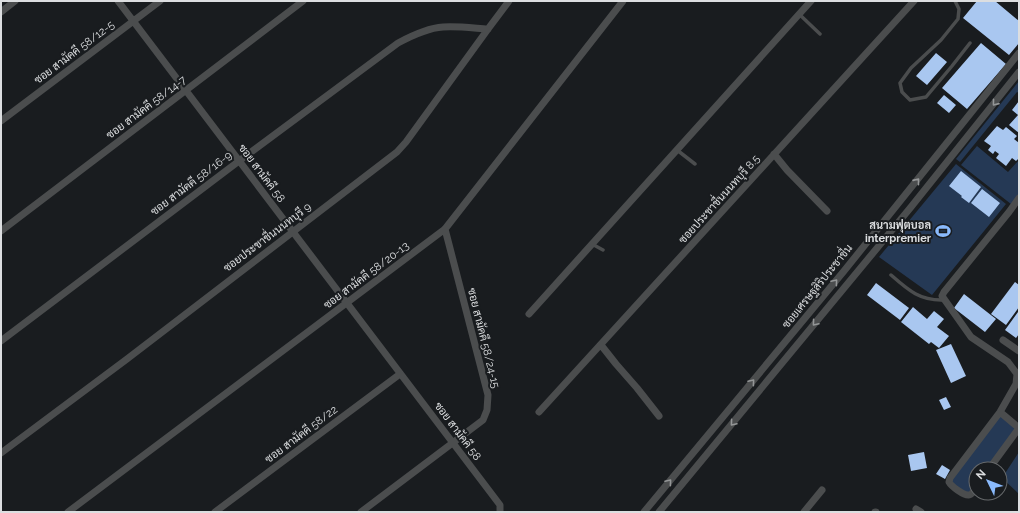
<svg xmlns="http://www.w3.org/2000/svg" width="1020" height="513" viewBox="0 0 1020 513" font-family="Raleway,Sarabun,sans-serif">
<rect width="100%" height="100%" fill="#191c1f"/>
<path fill="#253955" d="M1019,81V93L1017,92L960,162L956,159Z
M977,146L1008,172L1019,160V196L1011,204L961,165Z
M956,164L1006,204L932,295L879,257Z
M1000,414L1019,428L991,469H976V489L970,498L948,483Z
M1019,452V494L1002,478Z"/>
<path fill="#a9c7f0" d="M977,1H995L1019,21V43L1009,55L963,18Z
M981,43L1006,64L967,109L942,88Z
M936,53L947,62L927,85L916,76Z
M944,95L956,105L949,113L937,103Z
M1019,101V133L1009,125L1018,115L1012,110Z
M997,126L1003,130L1006,127L1017,136L1014,139L1019,143V158L1016,161L1012,158L1006,166L996,158L999,154L995,151L993,154L988,150L991,146L984,141Z
M961,171L981,187L969,203L961,197L962,196L949,186Z
M982,189L1000,203L989,217L971,203Z
M1015,282L1019,285V307L1006,325L991,314Z
M876,283L909,308L900,320L867,295Z
M964,294L996,319L985,332L954,308Z
M913,307L927,319L934,311L944,319L937,327L949,336L939,348L931,342L929,344L901,322Z
M1018,312L1019,313V334L1016,338L1005,330Z
M951,344L966,376L951,383L936,350Z
M946,397L951,407L944,410L939,400Z
M924,452L927,468L911,471L908,455Z
M942,465L950,470L945,479L936,474Z"/>
<g fill="none" stroke-linecap="round" stroke-linejoin="round">
<path stroke="#4b4d4e" stroke-width="3.5" d="M955,1L959,9L958,19L941,40L911,68L900,83L902,92L910,100L926,97L952,66L970,43
M799,14L820,34
M677,150L695,164
M592,244L603,250
M891,275C908,290 920,301 944,300"/>
<path stroke="#4b4d4e" stroke-width="7" d="M118,1L500,505V512
M1,12L15,1
M1,121L160,1
M774,154L787,170L827,211
M1,231L303,1
M529,314L811,1
M1003,340L1019,351
M1,341L239,161L398,43C411,36 427,28 443,27C457,26 473,28 488,29
M601,345L616,364L637,388L659,416
M539,412L914,1
M1,453L127,359L397,152L406,142L488,29L509,1
M989,469L1019,428L1000,412
M976,488C974,490 972,495 969,495C964,496 951,486 949,482L950,478L1000,412L1016,384L1017,374L1008,362L971,337L942,296L944,292L1009,212L1019,198
M916,509L921,512
M68,512L445,229L623,1
M215,512L400,374
M361,512L483,420L487,410L488,395L445,229
M644,512L844,271L1019,53
M659,512L911,207L1019,72
M804,512L822,490
M875,512H876"/>
</g>
<defs><path id="oneway-chevron" d="M-2-3.5L2.5 0L-2 3.5" fill="none" stroke-width="1.6" stroke-linecap="round" stroke-linejoin="round"/></defs>
<g stroke="#949697">
<use href="#oneway-chevron" transform="translate(995 103) rotate(129)"/>
<use href="#oneway-chevron" transform="translate(917 181) rotate(-51)"/>
<use href="#oneway-chevron" transform="translate(835 282) rotate(-50)"/>
<use href="#oneway-chevron" transform="translate(815 323) rotate(130)"/>
<use href="#oneway-chevron" transform="translate(752 382) rotate(-50)"/>
<use href="#oneway-chevron" transform="translate(733 423) rotate(130)"/>
<use href="#oneway-chevron" transform="translate(669 482) rotate(-50)"/>
</g>
<defs>
<g id="stadium-bare" transform="scale(1.2)"><path d="M0-5a6.5 5 0 1 0 0 10a6.5 5 0 1 0 0-10ZM-3.5-1.8h7v3.6h-7Z" fill="#8abafc" stroke="#191c1f" stroke-width="2.5" paint-order="stroke"/></g>
</defs>
<g fill-rule="evenodd">
<use href="#stadium-bare" x="943" y="231"/>
</g>
<g text-anchor="middle" stroke-width="4" stroke-linejoin="round" paint-order="stroke">
<g font-size="11" fill="#dcdee0" stroke="#191c1f">
<text transform="translate(74 52) rotate(-37)" y="4">ซอย สามัคคี 58/12-5</text>
<text transform="translate(146 107) rotate(-37)" y="4">ซอย สามัคคี 58/14-7</text>
<text transform="translate(262 173) rotate(53)" y="4">ซอย สามัคคี 58</text>
<text transform="translate(191 183) rotate(-37)" y="4">ซอย สามัคคี 58/16-9</text>
<text transform="translate(719 199) rotate(-48)" y="4">ซอยประชาชื่นนนทบุรี 8.5</text>
<text transform="translate(267 237) rotate(-37)" y="4">ซอยประชาชื่นนนทบุรี 9</text>
<text transform="translate(366 275) rotate(-37)" y="4">ซอย สามัคคี 58/20-13</text>
<text transform="translate(817 286) rotate(-51)" y="4">ซอยเศรษฐสิริประชาชื่น</text>
<text transform="translate(484 338) rotate(76)" y="4">ซอย สามัคคี 58/24-15</text>
<text transform="translate(458 431) rotate(53)" y="4">ซอย สามัคคี 58</text>
<text transform="translate(301 434) rotate(-37)" y="4">ซอย สามัคคี 58/22</text>
</g>
<g font-size="11" font-weight="bold" fill="#dcdee0" stroke="#191c1f" text-anchor="end">
<text x="931" y="229">สนามฟุตบอล<tspan x="931" dy="13">interpremier</tspan></text>
</g>
</g>
<rect width="1020" height="513" fill="none" stroke="#dcdee0" stroke-width="4"/>
<g transform="translate(988 481) rotate(313)"><circle r="19" fill="#191c1f" stroke="#676a6c"/>
<path d="M0-3L7 15L0 10L-7 15Z" fill="#8abafc"/>
<text y="-6" font-size="11" font-weight="bold" text-anchor="middle" fill="#dcdee0">N</text>
</g>
</svg>
